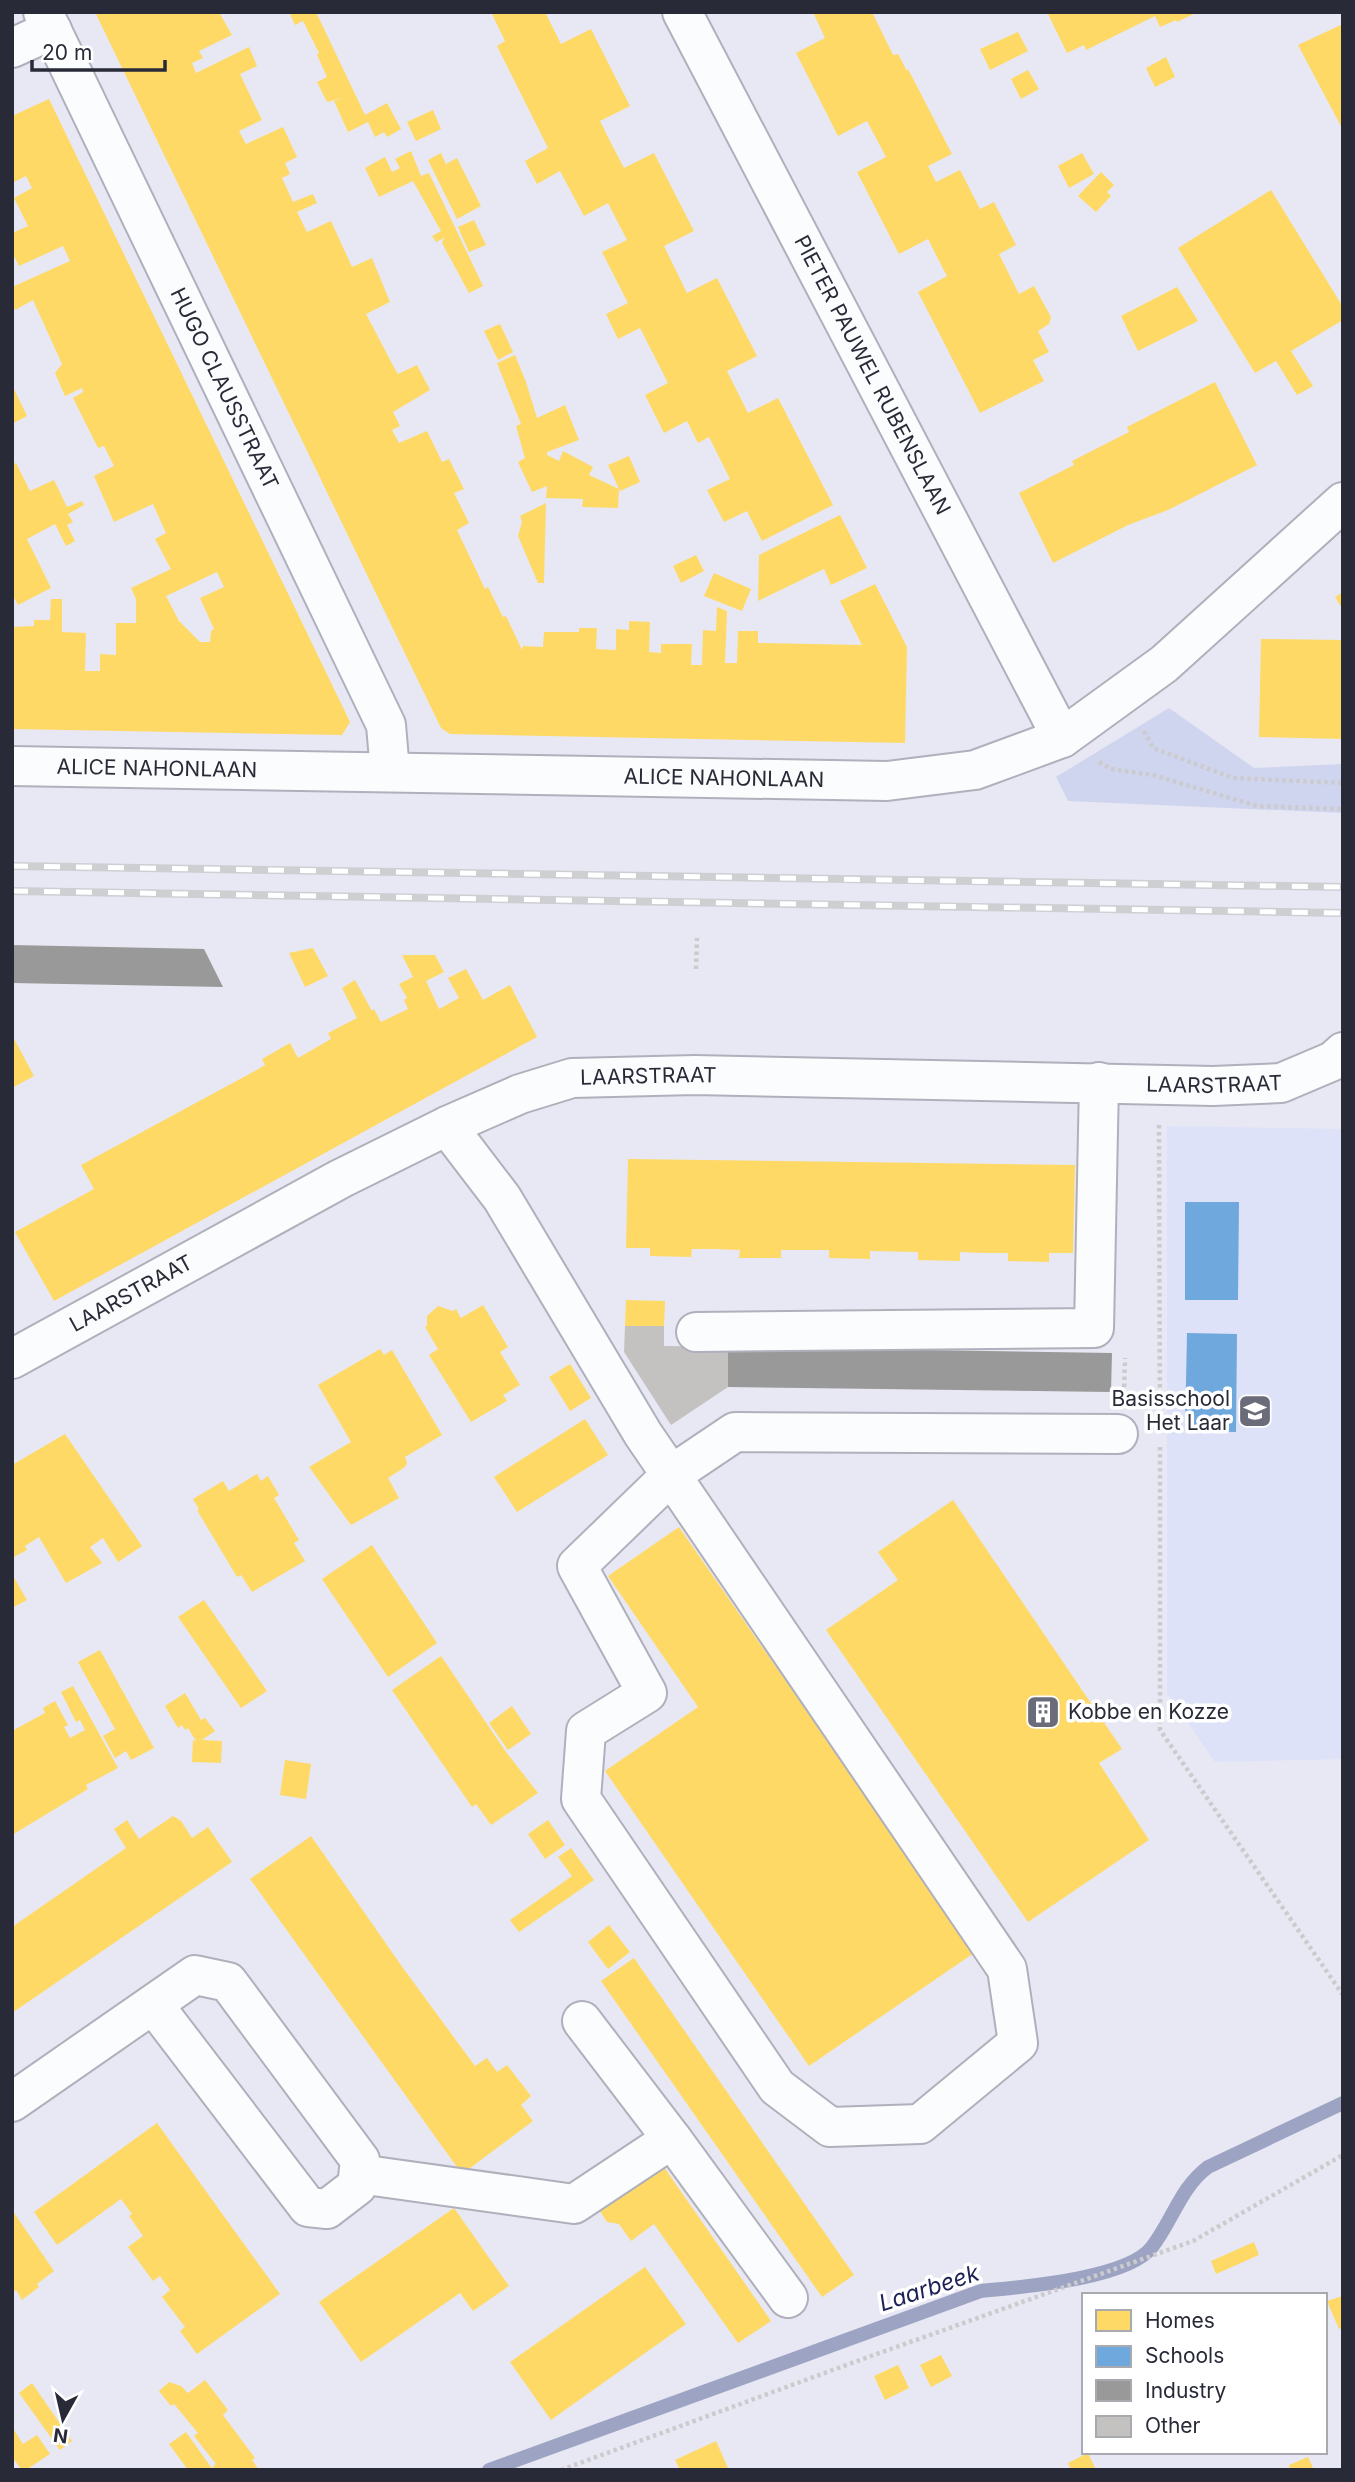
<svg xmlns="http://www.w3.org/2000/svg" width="1355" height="2482" viewBox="0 0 1355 2482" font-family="Inter,sans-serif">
<rect width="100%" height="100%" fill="#e7e8f3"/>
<path fill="#dde2f8" d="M1167,1126L1343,1129V1759L1215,1762L1167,1693Z"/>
<path fill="#d0d5ef" d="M1169,708L1254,768L1343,764V813L1068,801L1056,777Z"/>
<path fill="#ffd966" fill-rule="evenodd" d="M95,12H219L232,35L199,51L203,58L192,63L196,73L249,47L257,66L240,74L262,120L239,131L246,144L283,127L297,157L285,163L290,174L282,178L293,202L313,194L317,203L297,212L307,232L331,221L352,267L372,258L390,302L366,314L396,371L398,374L417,365L430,390L393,412L400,426L392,430L399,443L427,431L442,462L449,459L464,489L454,493L469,523L457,530L485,589L488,587L503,617L506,616L522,650L523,646L543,647L544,632H579V628H597L596,649L616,650V629L629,630V621L650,622L649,652L661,653V644H692L691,665H702L703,630L716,631L717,607L727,611L725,663H737L738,631H758V643L862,645L840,601L875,584L907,647L905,743L450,734L441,728Z
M289,12H316L365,115L387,103L401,129L387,137L384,132L375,137L368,122L348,132L334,101L342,98L327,102L317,82L327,77L317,55L319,53L303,21L295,25Z
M491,12H545L561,44L591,29L630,106L600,121L612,145L624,168L654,153L694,231L664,246L687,293L717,278L757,356L727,371L748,413L778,398L833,505L762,541L747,511L724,522L707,490L730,479L709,437L698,443L687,421L664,433L645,395L668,383L640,328L618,339L606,314L628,303L602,252L627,240L608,203L584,216L560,171L537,184L525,161L548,148L497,46L505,41Z
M813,12H872L893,55L898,54L907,71L908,69L952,154L928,166L936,182L960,170L980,209L994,202L1016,245L999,254L1019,294L1034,286L1051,317L1049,324L1038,331L1049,352L1033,360L1044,381L980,413L918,292L947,276L937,257L928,239L899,254L857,172L886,157L867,121L838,136L796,53L825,38Z
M1047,12H1198L1177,22L1176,20L1160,27L1155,16L1086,50L1084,45L1067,53Z
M1343,24V130L1298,45Z
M1018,32L1028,51L990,70L980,49Z
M1166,57L1175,77L1155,87L1146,68Z
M1028,70L1039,89L1021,99L1011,79Z
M49,99L350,722L342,735L12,729V627L34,626V620H50L51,599H62V632L86,633L85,671H100V654L116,655V623H136V599L131,588L171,569L155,539L166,533L153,504L114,522L94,476L114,466L104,446L98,448L73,398L83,392L82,388L65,396L55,373L62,364L33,300L15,310L12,303V287L70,261L63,246L19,266L12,252V233L28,226L14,198L32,188L26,176L12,183V116ZM217,572L224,587L200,598L214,629L211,631L210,642H200L179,621L166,596Z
M433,110L441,129L416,141L407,122Z
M411,151L421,176L429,173L483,286L469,293L442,243L444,238L436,242L432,236L441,231L413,181L379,197L365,168L385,157L392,172L400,168L395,159Z
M441,153L446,164L457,158L481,206L457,219L428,160Z
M1082,153L1094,174L1069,188L1058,166Z
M1101,172L1114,185L1107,192L1111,196L1096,212L1078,196Z
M1271,190L1343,307V320L1291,351L1313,386L1297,395L1276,361L1255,373L1178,248Z
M474,220L486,245L469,252L458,227Z
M1177,287L1198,321L1138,351L1121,316Z
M500,324L513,352L498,360L484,331Z
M515,355L526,382L537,418L565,405L579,440L547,452V455L559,461L563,451L593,467L589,475L619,489L618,508L582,507L583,499L546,498L547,486L532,492L518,462L525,458L516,426L521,424L497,363Z
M1215,382L1257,465L1168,510L1128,525L1053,563L1019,493L1074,465L1072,461L1129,432L1127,427Z
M12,385L27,416L12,424Z
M629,456L640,482L620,491L608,465Z
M16,463L30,491L54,480L67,507L82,501L84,505L68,514L73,522L67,525L75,541L66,546L55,524L27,539L51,588L18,605L12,594V465Z
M546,503L544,583H538L518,536L522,522L520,516Z
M840,515L867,568L831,585L824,569L758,601L759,555Z
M696,555L704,571L681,583L673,566Z
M714,573L751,589L742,611L704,596Z
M1343,592V610L1335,597Z
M1261,639L1343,640V739L1259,737Z
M313,948L328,976L305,987L289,953Z
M402,955H435L444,972L426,981L439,1009L459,998L448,978L466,969L483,1000L510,985L537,1037L54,1301L15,1232L94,1189L81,1165L253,1072L265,1065L262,1059L290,1043L298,1058L331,1039L328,1033L357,1018L342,988L355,980L372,1011L374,1009L381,1022L408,1009L404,1000L407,998L399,984L413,977Z
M12,1035L34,1076L12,1088Z
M628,1159L1075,1165L1073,1253H1049V1262L1008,1261V1253H983L960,1252V1261L918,1260V1252L870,1251V1259L829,1258V1250H781V1258H739L740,1250L714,1249H692L691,1257L650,1256V1248H626Z
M626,1300L665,1301L664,1326H625Z
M483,1305L508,1347L500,1352L520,1385L503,1395L507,1401L471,1422L429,1355L438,1349L425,1327L427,1326V1316L438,1306L453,1311L456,1309L461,1318Z
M380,1349L384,1355L392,1350L442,1435L405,1457L407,1463L405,1467L388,1478L399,1498L351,1525L309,1467L351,1442L318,1385Z
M570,1364L591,1398L570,1411L549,1377Z
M585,1419L608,1455L517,1512L494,1477Z
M65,1434L142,1546L118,1562L103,1538L90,1547L102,1563L66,1583L39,1537L25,1546L27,1550L12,1558V1465Z
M257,1474L261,1481L268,1476L279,1495L274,1498L299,1540L294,1543L305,1561L252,1592L241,1575L237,1577L197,1510L199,1509L193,1499L223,1481L229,1491Z
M953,1500L1122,1749L1099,1763L1149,1840L1028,1922L826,1630L898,1580L878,1552Z
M679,1527L974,1953L809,2066L605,1771L698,1707L608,1576Z
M372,1545L437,1643L388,1677L322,1579Z
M12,1574L27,1600L12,1608Z
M204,1600L267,1691L241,1708L178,1617Z
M100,1650L154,1748L131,1760L126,1751L115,1758L103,1736L115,1729L78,1662Z
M441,1656L506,1752L538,1793L491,1825L476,1804L472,1807L392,1690Z
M73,1686L118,1768L86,1785L88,1789L12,1835V1731L45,1713L43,1708L55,1701L68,1725L64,1727L70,1738L85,1730L80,1720L76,1722L61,1692Z
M185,1693L201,1720L205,1718L215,1731L202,1740L222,1741L221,1763L192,1762L193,1740L196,1741L188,1728L185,1730L182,1725L178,1728L165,1706Z
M512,1706L531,1734L508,1750L489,1723Z
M285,1760L311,1764L306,1799L280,1795Z
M173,1816L181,1821L192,1838L208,1827L232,1862L12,2013V1927L126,1848L114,1829L127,1820L139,1839Z
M548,1820L565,1845L545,1859L528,1834Z
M311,1836L403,1968L475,2066L487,2058L497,2072L507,2065L531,2096L521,2105L533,2121L462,2174L250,1879Z
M571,1848L594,1880L519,1932L510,1920L572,1876L558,1857Z
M609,1925L630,1952L608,1969L588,1942Z
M634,1958L854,2275L822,2297L601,1981Z
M157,2123L280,2294L197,2354L180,2331L185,2327L162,2297L170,2290L160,2276L153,2281L128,2247L143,2236L129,2216L132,2214L121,2199L57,2245L34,2212Z
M659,2160L771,2321L738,2343L654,2224L631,2241L619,2224L607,2222L596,2205Z
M454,2208L509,2286L473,2311L460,2293L361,2362L319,2302Z
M12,2210L54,2271L37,2284L39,2287L22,2300L16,2290L12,2293Z
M1254,2242L1259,2255L1216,2274L1211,2261Z
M645,2267L686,2324L551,2420L510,2362Z
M1343,2296V2327L1339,2329L1327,2301Z
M941,2355L952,2376L931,2387L920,2365Z
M898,2365L909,2388L885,2400L874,2376Z
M205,2380L228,2410L223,2415L255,2458L252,2460L259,2470H215L212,2467L216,2464L194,2436L198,2433L174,2404L171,2406L159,2391L169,2382L181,2386L188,2393Z
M32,2383L72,2441L60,2450L19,2393Z
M12,2427L23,2444L37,2435L50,2454L26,2470H22L12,2457Z
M186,2432L213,2470H188L169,2444Z
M716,2441L729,2470H680L675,2460Z
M1088,2453L1096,2470H1071L1068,2463Z
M1308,2457L1314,2470H1290L1289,2465Z"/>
<path fill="#6fa8dc" d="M1185,1202H1239L1238,1300H1185Z
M1187,1333L1237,1334L1236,1432L1185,1431Z"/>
<path fill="#999" d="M12,945L204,949L223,987L12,983Z
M728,1347L1112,1353L1111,1392L728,1387Z"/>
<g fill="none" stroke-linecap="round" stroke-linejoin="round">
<path stroke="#9da3c3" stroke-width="14" d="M489,2470L981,2291C1021,2287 1128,2279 1152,2247C1173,2220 1180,2188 1208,2167L1343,2103"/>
</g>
<path fill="#c4c2c0" d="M625,1326H664V1346L728,1347V1387L671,1425L624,1352Z"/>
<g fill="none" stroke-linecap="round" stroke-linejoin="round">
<g stroke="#afb0bb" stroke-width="42">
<g id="minor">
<path id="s1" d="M43,12L386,725L390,771"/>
<path id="s2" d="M682,12L1062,738"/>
<path d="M12,48L52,30"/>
<path id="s3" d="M12,766L887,781L975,770L1062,738L1164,664L1343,502"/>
<path d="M447,1126L502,1198L643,1434L671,1475L1007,1969L1018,2043L920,2124L830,2127L777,2087L581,1799L586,1731L647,1693L577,1566L671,1475L735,1432L1118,1434"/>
<path d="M696,1332L1094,1328L1099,1082"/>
<path id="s4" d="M12,1359L340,1179L447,1126L520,1094L572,1078L695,1075L1213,1086L1281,1083L1333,1061L1343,1052"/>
<path d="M582,2021L672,2139"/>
<path d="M12,2102L195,1975L228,1982L360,2160L357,2186L327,2209L308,2207L153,2004"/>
<path d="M359,2174L574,2204L672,2139L788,2298"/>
</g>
</g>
<path stroke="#cbcbce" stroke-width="4.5" stroke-dasharray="3.5 3.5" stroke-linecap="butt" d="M1144,731L1153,748L1233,778L1343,783
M1099,762L1111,769L1153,775L1257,806L1343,809
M696,969L697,938
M1159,1125L1160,1421
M1124,1394L1125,1358
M1160,1447V1730L1343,1995
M561,2470L860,2360L1193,2241L1343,2155"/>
<use href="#minor" stroke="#fbfcfd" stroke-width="38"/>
<g stroke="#cecfd3" stroke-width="8">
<path id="rail" d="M12,866L1343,887
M12,891L1343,913"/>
</g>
<use href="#rail" stroke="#fff" stroke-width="5" stroke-dasharray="16" stroke-linecap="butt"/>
</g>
<defs>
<g id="school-square" transform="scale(1.75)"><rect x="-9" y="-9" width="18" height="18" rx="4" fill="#6b6c79" stroke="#fff"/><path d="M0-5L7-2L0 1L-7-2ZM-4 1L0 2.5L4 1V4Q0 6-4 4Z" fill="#fff"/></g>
<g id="building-square" transform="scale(1.75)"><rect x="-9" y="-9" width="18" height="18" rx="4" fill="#6b6c79" stroke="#fff"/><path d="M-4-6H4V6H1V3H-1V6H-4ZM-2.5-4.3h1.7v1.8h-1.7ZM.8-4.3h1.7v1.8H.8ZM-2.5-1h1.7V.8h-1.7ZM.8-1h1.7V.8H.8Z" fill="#fff"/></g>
</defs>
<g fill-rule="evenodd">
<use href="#school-square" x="1255" y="1411"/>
<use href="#building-square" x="1043" y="1712"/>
</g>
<g text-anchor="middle" stroke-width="7" stroke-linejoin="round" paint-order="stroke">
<g font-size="21" fill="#282a37" stroke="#fff">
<text dy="7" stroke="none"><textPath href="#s2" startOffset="410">PIETER PAUWEL RUBENSLAAN</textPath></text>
<text dy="7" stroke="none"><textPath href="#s1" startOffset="418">HUGO CLAUSSTRAAT</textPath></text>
<text dy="7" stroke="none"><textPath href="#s3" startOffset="145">ALICE NAHONLAAN</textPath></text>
<text dy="7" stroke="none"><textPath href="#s3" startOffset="712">ALICE NAHONLAAN</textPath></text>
<text dy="7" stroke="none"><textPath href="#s4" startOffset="704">LAARSTRAAT</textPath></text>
<text dy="7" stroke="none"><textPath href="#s4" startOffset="1270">LAARSTRAAT</textPath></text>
<text dy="7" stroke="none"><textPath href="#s4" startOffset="136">LAARSTRAAT</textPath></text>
</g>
<g font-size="21" fill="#282a37" stroke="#fff" text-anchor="end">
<text x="1230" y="1406">Basisschool<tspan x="1230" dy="24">Het Laar</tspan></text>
<text x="1068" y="1719" text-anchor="start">Kobbe en Kozze</text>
</g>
<g font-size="23" font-style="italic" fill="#1d2256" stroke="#fff">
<text transform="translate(929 2288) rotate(-18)" y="8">Laarbeek</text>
</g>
</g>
<rect width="1355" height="2482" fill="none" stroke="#282a37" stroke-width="28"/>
<rect x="1082" y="2293" width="245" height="161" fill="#ffffff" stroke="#a9aaaf" stroke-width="2"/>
<rect x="1096" y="2310" width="35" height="21" fill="#ffd966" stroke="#a9aaaf" stroke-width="2"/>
<text x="1145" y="2328" font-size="21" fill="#282a37">Homes</text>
<rect x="1096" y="2346" width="35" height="21" fill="#6fa8dc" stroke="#a9aaaf" stroke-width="2"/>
<text x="1145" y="2363" font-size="21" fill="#282a37">Schools</text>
<rect x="1096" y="2380" width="35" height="21" fill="#999999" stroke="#a9aaaf" stroke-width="2"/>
<text x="1145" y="2398" font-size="21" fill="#282a37">Industry</text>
<rect x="1096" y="2416" width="35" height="21" fill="#c4c2c0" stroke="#a9aaaf" stroke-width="2"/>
<text x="1145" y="2433" font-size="21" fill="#282a37">Other</text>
<g transform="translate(63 2419) rotate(188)" stroke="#ffffff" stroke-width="5" paint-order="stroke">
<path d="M0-5L12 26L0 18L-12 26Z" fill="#282a37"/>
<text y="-10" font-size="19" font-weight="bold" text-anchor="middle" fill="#282a37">N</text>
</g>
<path d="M32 60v10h133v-10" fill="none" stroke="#282a37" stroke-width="3.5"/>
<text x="42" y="60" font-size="21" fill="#282a37" stroke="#ffffff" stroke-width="5" paint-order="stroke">20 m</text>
</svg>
